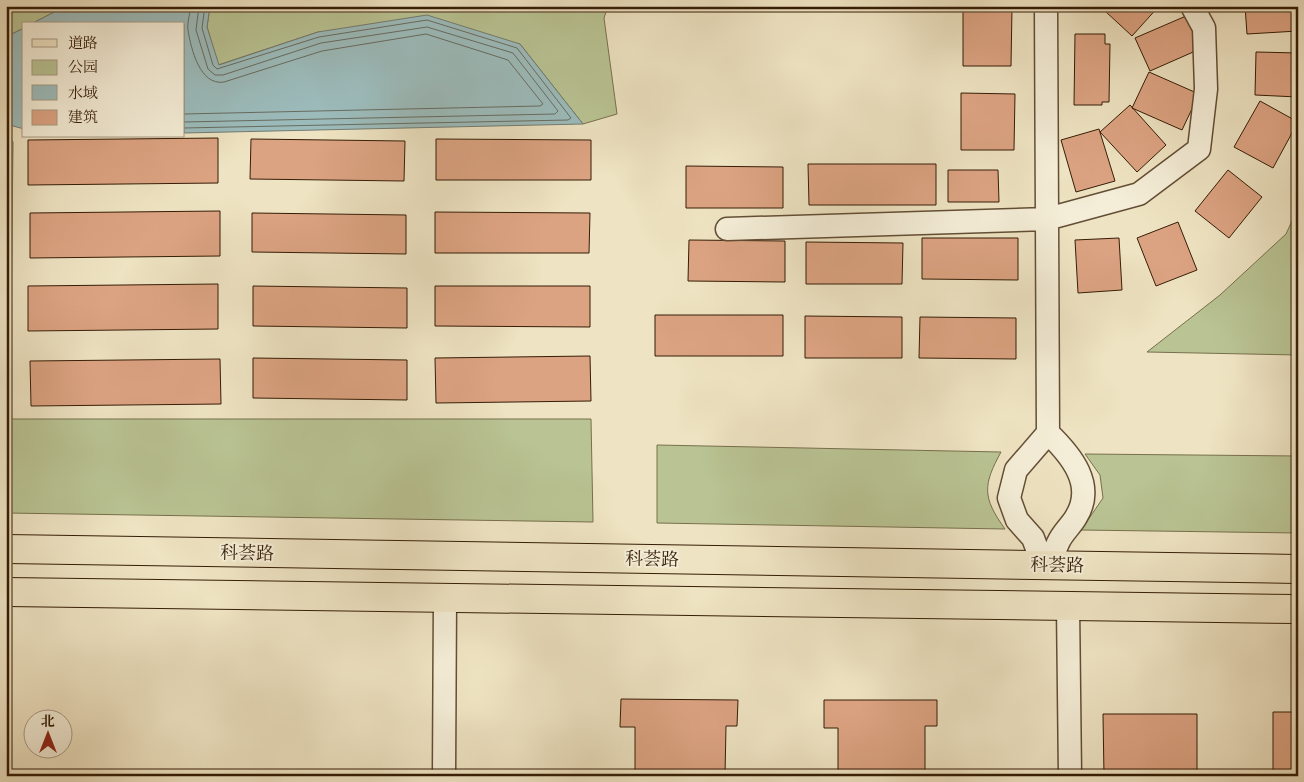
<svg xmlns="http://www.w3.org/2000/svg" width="1304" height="782" viewBox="0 0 1304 782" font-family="'IM FELL Great Primer','Noto Serif SC',serif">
<rect width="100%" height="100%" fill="#eee3c2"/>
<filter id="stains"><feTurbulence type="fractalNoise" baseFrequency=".004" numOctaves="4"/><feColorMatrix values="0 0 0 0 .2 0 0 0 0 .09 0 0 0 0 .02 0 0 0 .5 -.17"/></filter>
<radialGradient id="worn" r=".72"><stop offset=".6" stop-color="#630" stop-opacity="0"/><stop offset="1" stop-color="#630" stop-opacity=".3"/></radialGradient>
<path fill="#b9c393" stroke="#77704c" d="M6,6H66L31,24H24V28L6,37Z
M210,6H608L604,18L617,114L583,124L520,44L318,32L218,65L207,27Z
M6,132L13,142L10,419H591L593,522L6,513Z
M1298,208V355L1147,352L1220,295L1286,234Z
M657,445L1001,452C983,485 982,497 1005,529L657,523Z
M1085,454L1298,456V533L1081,530L1103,498L1100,475Z"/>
<path fill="#9cbcbc" stroke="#737c73" d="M66,6H210L207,27L219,65L318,32L427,15L520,44L583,124L184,133V24H31Z
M24,28V129L6,124V37Z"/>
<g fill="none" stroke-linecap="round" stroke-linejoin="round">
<path stroke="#686c61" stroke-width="1" d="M184,114L540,106L543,104L508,60L426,34L322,51L224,82C200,86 191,49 188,30C187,22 190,14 191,6
M184,122L555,114L558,111L513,53L427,27L321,43L223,75H215L208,69L196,30L199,6
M184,128L568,120L571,118L517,48L427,20L319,37L217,69L213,65L202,28L205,6"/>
</g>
<path fill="#dca382" stroke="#351d06" d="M1110,6H1159L1132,36L1105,11Z
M1245,6H1298V31L1247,34Z
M963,8H1012L1011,66H963Z
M1186,16L1200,49L1150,71L1135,38Z
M1075,34H1105V44H1110L1109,102H1102V105H1074Z
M1256,52L1298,53V97L1255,95Z
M1149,72L1199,94L1182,130L1132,108Z
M961,93L1015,94L1014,150H961Z
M1260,101L1298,122L1273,168L1234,147Z
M1130,105L1166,145L1137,172L1100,132Z
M1099,129L1115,181L1076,192L1061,140Z
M218,138V183L28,185V140Z
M251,139L405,141L404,181L250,179Z
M436,139L591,140V180H436Z
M808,164H936V205H809Z
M686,166L783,167V208H686Z
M948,170H998L999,202H948Z
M1228,170L1262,197L1229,238L1195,211Z
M220,211V256L30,258V213Z
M435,212L590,213L589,253H435Z
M252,213L406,215V254L252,252Z
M1178,222L1197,270L1156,286L1137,238Z
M922,238H1018V280L922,279Z
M1119,238L1122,290L1078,293L1075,240Z
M689,240L785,241V282L688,281Z
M806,242L903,243L902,284H806Z
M218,284V329L28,331V286Z
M253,286L407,288V328L253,326Z
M435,286H590V327L435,326Z
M655,315H783V356H655Z
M805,316L902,317V358H805Z
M920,317L1016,318V359L919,358Z
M590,356L591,401L436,403L435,358Z
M253,358L407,360V400L253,398Z
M220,359L221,404L31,406L30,361Z
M621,699L738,700L737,726H726L725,776H635V727H620Z
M824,700H937V726H925V776H838V728H824Z
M1273,712H1298V776H1273Z
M1103,714H1197V776H1104Z"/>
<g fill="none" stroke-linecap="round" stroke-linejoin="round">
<g stroke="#634e35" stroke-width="25">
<path id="street" d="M727,229L1047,219L1139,194L1199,149L1206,89L1204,28L1192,6
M1048,433C1071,455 1096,485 1076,517C1071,526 1062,533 1058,543C1055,549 1053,558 1051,565
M1043,565L1033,538L1017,520L1009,498L1016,470L1048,433L1046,6
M1068,606L1070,776
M444,776L445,598"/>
</g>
<g stroke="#351d06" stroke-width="30">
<path id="primary" d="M6,549L1298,569
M6,592L1298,609"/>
</g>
<use href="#street" stroke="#f4edd7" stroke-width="22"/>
<use href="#primary" stroke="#eee3c2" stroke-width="28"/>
</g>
<g text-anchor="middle" stroke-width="4" stroke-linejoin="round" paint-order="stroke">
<g font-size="18" fill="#351d06" stroke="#f4edd7">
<text transform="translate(247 553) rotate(1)" y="6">科荟路</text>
<text transform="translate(652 559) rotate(1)" y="6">科荟路</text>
<text transform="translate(1057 565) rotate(1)" y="6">科荟路</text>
</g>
</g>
<rect width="1304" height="782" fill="none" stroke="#eee3c2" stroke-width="25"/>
<rect x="8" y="8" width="1289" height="767" fill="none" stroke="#351d06" stroke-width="2.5"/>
<rect x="12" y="12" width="1279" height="757" fill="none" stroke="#351d06"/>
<rect x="22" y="22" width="162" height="115" fill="#f4edd7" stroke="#a89a83"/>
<rect x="32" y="39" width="25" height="8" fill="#eee3c2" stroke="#a89a83"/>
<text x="68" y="48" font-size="15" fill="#351d06">道路</text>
<rect x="32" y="60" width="25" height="15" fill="#b9c393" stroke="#a89a83"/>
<text x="68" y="72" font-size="15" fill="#351d06">公园</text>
<rect x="32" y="85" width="25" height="15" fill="#9cbcbc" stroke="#a89a83"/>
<text x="68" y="98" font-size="15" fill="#351d06">水域</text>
<rect x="32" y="110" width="25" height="15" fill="#dca382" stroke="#a89a83"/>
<text x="68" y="122" font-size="15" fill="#351d06">建筑</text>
<g transform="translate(48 734)"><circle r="24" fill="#f4edd7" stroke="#a89a83"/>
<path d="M0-4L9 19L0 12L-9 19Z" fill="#8f2418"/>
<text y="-8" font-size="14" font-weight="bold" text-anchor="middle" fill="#351d06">北</text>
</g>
<rect width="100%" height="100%" filter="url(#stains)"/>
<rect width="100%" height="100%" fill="url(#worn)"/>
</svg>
